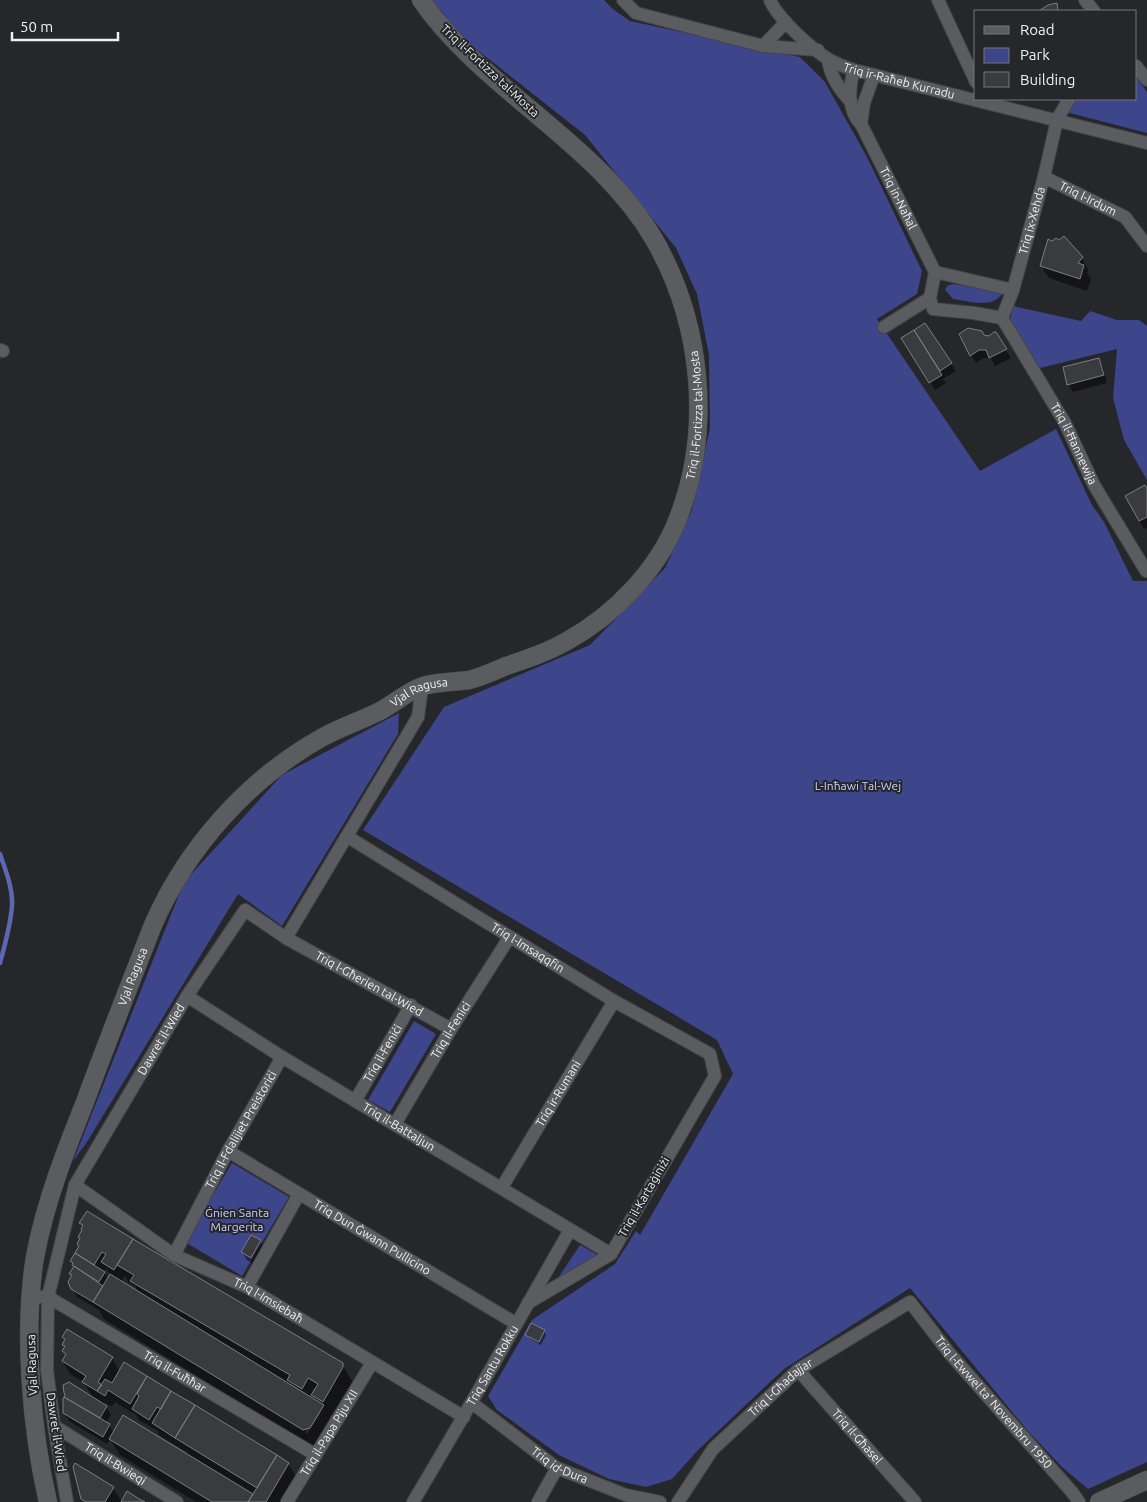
<svg xmlns="http://www.w3.org/2000/svg" width="1147" height="1502" viewBox="0 0 1147 1502" font-family="Ubuntu,sans-serif">
<rect width="100%" height="100%" fill="#26272b"/>
<path fill="#3d458b" d="M432,0H604L614,10L630,21L800,57L825,82L868,159L922,271L917,294L877,319L980,471L1056,429L1092,505L1104,522L1133,581H1147V1462L1088,1489L1062,1467L1028,1431L910,1288L784,1369L698,1450L672,1479L646,1487L609,1479L559,1455L497,1410L488,1396L532,1320L615,1264L636,1231L640,1235L733,1074L717,1040L363,830L444,707L590,645L665,568L692,510L710,428L709,355L697,294L676,248L585,135L466,41Z
M1136,77L1147,92V133L1066,112L1075,99H1136Z
M952,284L1001,291L1002,294C992,309 968,301 953,299L945,290L947,286Z
M1013,306L1081,321L1090,311L1117,320H1139L1147,326V480L1124,440L1113,398L1117,349L1040,368L1016,337L1010,320Z
M399,713L398,734L282,926L238,894L87,1142L73,1161L184,882L282,775Z
M414,1021L436,1034L390,1112L368,1100Z
M232,1163L289,1197L242,1276L185,1242Z
M580,1245L598,1255L558,1278Z"/>
<path fill="#0007" fill-rule="evenodd" d="M1052,242L1082,258L1089,271L1087,273L1091,279L1087,291L1049,278L1041,266Z
M925,324L956,371L943,379L946,383L935,390L903,338Z
M995,333L1011,358L995,366L991,358H984L976,363L971,355L984,336L990,338Z
M1099,359L1103,367L1107,383L1073,392L1068,384Z
M1147,490V528L1144,529L1127,497Z
M81,1223L342,1364L352,1381V1384L333,1418L329,1415L333,1422L319,1444L313,1447L104,1319L99,1310L77,1297L72,1288V1277L71,1274L75,1267L72,1261L80,1247L83,1227ZM106,1268L110,1274L108,1279L104,1272ZM125,1276L128,1282L135,1286L139,1294L121,1282ZM318,1412H321L307,1434L305,1432Z
M252,1236L260,1241L265,1249L255,1265L247,1260L242,1252Z
M532,1325L544,1331L546,1335L541,1345L529,1338L527,1335Z
M64,1337L112,1358L120,1372L125,1364L288,1464L296,1476L280,1502H196L120,1455L110,1439L107,1444L69,1421L64,1413V1400L66,1395L93,1399L84,1382L70,1374L63,1362L66,1357L63,1351L65,1348L63,1345L66,1341ZM104,1402L112,1407L115,1402L136,1415L140,1421L157,1430L160,1436L187,1452L186,1454L114,1433L109,1425L106,1423L111,1415Z
M113,1488L122,1502H84L82,1498Z"/>
<g fill="none" stroke-linecap="round" stroke-linejoin="round">
<path stroke="#5c67b1" stroke-width="4.5" d="M0,854C5,869 13,888 12,905C11,924 5,944 0,963"/>
</g>
<path fill="#3a3b3f" stroke="#7c7d82" d="M1057,3L1058,11H1039L1048,5Z
M1064,236L1083,257L1078,263L1084,265L1080,279L1040,266L1048,239L1052,241L1056,238L1059,240Z
M925,323L952,363L940,371L914,330Z
M968,328L982,331L984,335L989,336L994,332H996L1007,349L989,358L986,350H979L970,356L959,334Z
M914,330L942,375L929,383L901,338Z
M1099,358L1104,375L1067,385L1063,367Z
M1145,485L1147,488V517L1139,521L1125,496Z
M87,1211L133,1239L114,1270L101,1262L106,1254L102,1252L94,1265L75,1253L79,1246L77,1244L80,1238L78,1237L82,1230L81,1229L83,1225L79,1223Z
M251,1235L261,1240L251,1258L241,1252Z
M133,1239L343,1363V1367L323,1402L311,1395L318,1384L308,1378L302,1389L287,1380L290,1375L130,1281L134,1275L117,1265Z
M75,1253L105,1272L99,1282L72,1265L73,1263L70,1261Z
M74,1266L103,1286L93,1302L71,1289L68,1282L72,1275L69,1274Z
M110,1274L324,1405L310,1428L303,1430L93,1302Z
M531,1323L545,1330L539,1342L525,1335Z
M67,1329L113,1357L98,1382L102,1385L97,1391L82,1382L86,1376L62,1361L66,1354L62,1351L65,1346L62,1345L65,1339L62,1337Z
M124,1362L147,1376L130,1404L108,1390L105,1396L97,1391L105,1379L112,1383Z
M147,1376L171,1391L161,1409L157,1407L149,1420L132,1409L139,1396L137,1394Z
M69,1382L107,1406L100,1418L64,1397L65,1394L64,1393L63,1385Z
M171,1391L195,1405L175,1438L152,1423Z
M64,1397L110,1424L103,1437L63,1413V1399Z
M195,1405L277,1455L257,1488L175,1438Z
M123,1415L253,1494L248,1502H212L109,1439Z
M277,1455L289,1463L266,1502H248Z
M75,1463L114,1487L105,1502H86L81,1499L73,1467Z
M127,1491L139,1499L145,1502H121Z"/>
<g fill="none" stroke-linecap="round" stroke-linejoin="round">
<g stroke="#454649" stroke-width="14">
<g id="street">
<path d="M623,0L636,13L763,46L818,50"/>
<path id="s1" d="M770,0C778,19 811,48 828,59C836,64 845,67 854,70L1147,143"/>
<path d="M938,0L976,82"/>
<path d="M1085,0L1094,11"/>
<path d="M763,46L786,22"/>
<path d="M828,59C830,76 839,89 851,102"/>
<path d="M1136,66L1147,80"/>
<path id="s2" d="M854,70C849,86 847,111 861,124L935,272"/>
<path d="M861,124L864,103L874,75"/>
<path id="s3" d="M1044,177L1125,217L1147,246"/>
<path d="M935,272L1013,290"/>
<path d="M930,298L935,272"/>
<path id="s4" d="M1002,318L1065,423L1094,485L1146,571"/>
<path id="s5" d="M1002,318L1013,290L1044,177L1057,120L1069,99"/>
<path d="M884,327L930,298L933,309L974,313L1002,318"/>
<path d="M0,350L3,351"/>
<path id="s6" d="M348,837L614,1001L710,1054L715,1076L611,1254L528,1303"/>
<path id="s7" d="M286,938L451,1029"/>
<path id="s8" d="M187,996L282,1057L611,1254"/>
<path id="s9" d="M355,1101L411,1005"/>
<path id="s10" d="M395,1124L451,1029L509,938"/>
<path id="s11" d="M228,1151L515,1323"/>
<path id="s12" d="M75,1185L174,1255L247,1287L464,1417"/>
<path id="s13" d="M502,1187L614,1001"/>
<path id="s14" d="M174,1255L228,1151L282,1057"/>
<path d="M247,1287L299,1194"/>
<path id="s15" d="M30,1297H48L316,1455"/>
<path id="s16" d="M798,1370L915,1502"/>
<path id="s17" d="M472,1403L557,1468L626,1495L660,1502"/>
<path id="s18" d="M54,1426L177,1502"/>
<path id="s19" d="M67,1502L54,1426L47,1370L48,1297L75,1185L187,996L245,910L286,938L418,717L422,686"/>
<path id="s20" d="M287,1502L372,1363"/>
<path id="s21" d="M413,1502C467,1412 518,1321 570,1230"/>
<path d="M538,1502L557,1468"/>
<path id="s22" d="M678,1502L713,1449L798,1370L910,1302L950,1354L1072,1492L1079,1502"/>
</g>
</g>
<g stroke="#454649" stroke-width="19">
<g id="secondary">
<path id="s23" d="M48,1502C31,1429 23,1330 35,1257C45,1203 65,1152 85,1102C107,1042 130,984 153,925C187,847 249,778 323,737C341,727 360,721 378,712C393,705 407,691 423,686C438,682 454,682 469,680C482,677 494,671 506,666C527,659 548,652 567,641C614,615 657,571 677,521C713,431 702,324 655,241C599,143 484,91 421,0"/>
<path d="M1099,1502L1147,1480"/>
</g>
</g>
<use href="#street" stroke="#5b5c60" stroke-width="12"/>
<use href="#secondary" stroke="#5b5c60" stroke-width="18"/>
</g>
<g text-anchor="middle" stroke-width="4" stroke-linejoin="round" paint-order="stroke">
<g font-size="12" fill="#eff0f2" stroke="#26272b">
<text transform="translate(490 71) rotate(43)" y="4">Triq il-Fortizza tal-Mosta</text>
<text dy="4" stroke="none"><textPath href="#s1" startOffset="158">Triq ir-Raħeb Kurradu</textPath></text>
<text dy="4" stroke="none"><textPath href="#s2" startOffset="140">Triq in-Naħal</textPath></text>
<text dy="4" stroke="none"><textPath href="#s3" startOffset="49">Triq l-Irdum</textPath></text>
<text dy="4" stroke="none"><textPath href="#s5" startOffset="102">Triq ix-Xehda</textPath></text>
<text dy="4" stroke="none"><textPath href="#s23" startOffset="1396">Triq il-Fortizza tal-Mosta</textPath></text>
<text dy="4" stroke="none"><textPath href="#s4" startOffset="145">Triq il-Ħannewija</textPath></text>
<text dy="4" stroke="none"><textPath href="#s23" startOffset="964">Vjal Ragusa</textPath></text>
<text dy="4" stroke="none"><textPath href="#s6" startOffset="211">Triq l-Imsaqqfin</textPath></text>
<text dy="4" stroke="none"><textPath href="#s23" startOffset="544">Vjal Ragusa</textPath></text>
<text dy="4" stroke="none"><textPath href="#s7" startOffset="95">Triq l-Għerien tal-Wied</textPath></text>
<text dy="4" stroke="none"><textPath href="#s10" startOffset="109">Triq il-Fenici</textPath></text>
<text dy="4" stroke="none"><textPath href="#s19" startOffset="491">Dawret il-Wied</textPath></text>
<text dy="4" stroke="none"><textPath href="#s9" startOffset="55">Triq il-Feniċi</textPath></text>
<text dy="4" stroke="none"><textPath href="#s13" startOffset="109">Triq ir-Rumani</textPath></text>
<text dy="4" stroke="none"><textPath href="#s8" startOffset="249">Triq il-Battaljun</textPath></text>
<text dy="4" stroke="none"><textPath href="#s14" startOffset="142">Triq il-Fdalijiet Preistoriċi</textPath></text>
<text transform="translate(644 1197) rotate(-60)" y="4">Triq il-Kartaġiniżi</text>
<text dy="4" stroke="none"><textPath href="#s11" startOffset="168">Triq Dun Ġwann Pullicino</textPath></text>
<text dy="4" stroke="none"><textPath href="#s12" startOffset="226">Triq l-Imsiebaħ</textPath></text>
<text transform="translate(32 1365) rotate(-92)" y="4">Vjal Ragusa</text>
<text dy="4" stroke="none"><textPath href="#s21" startOffset="158">Triq Santu Rokku</textPath></text>
<text dy="4" stroke="none"><textPath href="#s15" startOffset="165">Triq il-Fuħħar</textPath></text>
<text dy="4" stroke="none"><textPath href="#s22" startOffset="155">Triq l-Għadajjar</textPath></text>
<text dy="4" stroke="none"><textPath href="#s22" startOffset="441">Triq l-Ewwel ta' Novembru 1950</textPath></text>
<text transform="translate(56 1432) rotate(82)" y="4">Dawret il-Wied</text>
<text dy="4" stroke="none"><textPath href="#s20" startOffset="81">Triq il-Papa Piju XII</textPath></text>
<text dy="4" stroke="none"><textPath href="#s16" startOffset="89">Triq il-Għasel</textPath></text>
<text dy="4" stroke="none"><textPath href="#s18" startOffset="72">Triq il-Bwieqi</textPath></text>
<text dy="4" stroke="none"><textPath href="#s17" startOffset="108">Triq id-Dura</textPath></text>
</g>
<g font-size="12" fill="#c9d2fc" stroke="#26272b">
<text x="858" y="790">L-Inħawi Tal-Wej</text>
<text x="237" y="1217">Ġnien Santa<tspan x="237" dy="14">Margerita</tspan></text>
</g>
</g>
<rect x="974" y="10" width="162" height="90" fill="#26272b" stroke="#76777b"/>
<rect x="984" y="26" width="25" height="8" fill="#5b5c60" stroke="#76777b"/>
<text x="1020" y="35" font-size="15" fill="#eff0f2">Road</text>
<rect x="984" y="48" width="25" height="15" fill="#3d458b" stroke="#76777b"/>
<text x="1020" y="60" font-size="15" fill="#eff0f2">Park</text>
<rect x="984" y="72" width="25" height="15" fill="#3a3b3f" stroke="#76777b"/>
<text x="1020" y="85" font-size="15" fill="#eff0f2">Building</text>
<path d="M12 32v8h106v-8" fill="none" stroke="#eff0f2" stroke-width="2.5"/>
<text x="20" y="32" font-size="15" fill="#eff0f2" stroke="#26272b" stroke-width="4" paint-order="stroke">50 m</text>
</svg>
